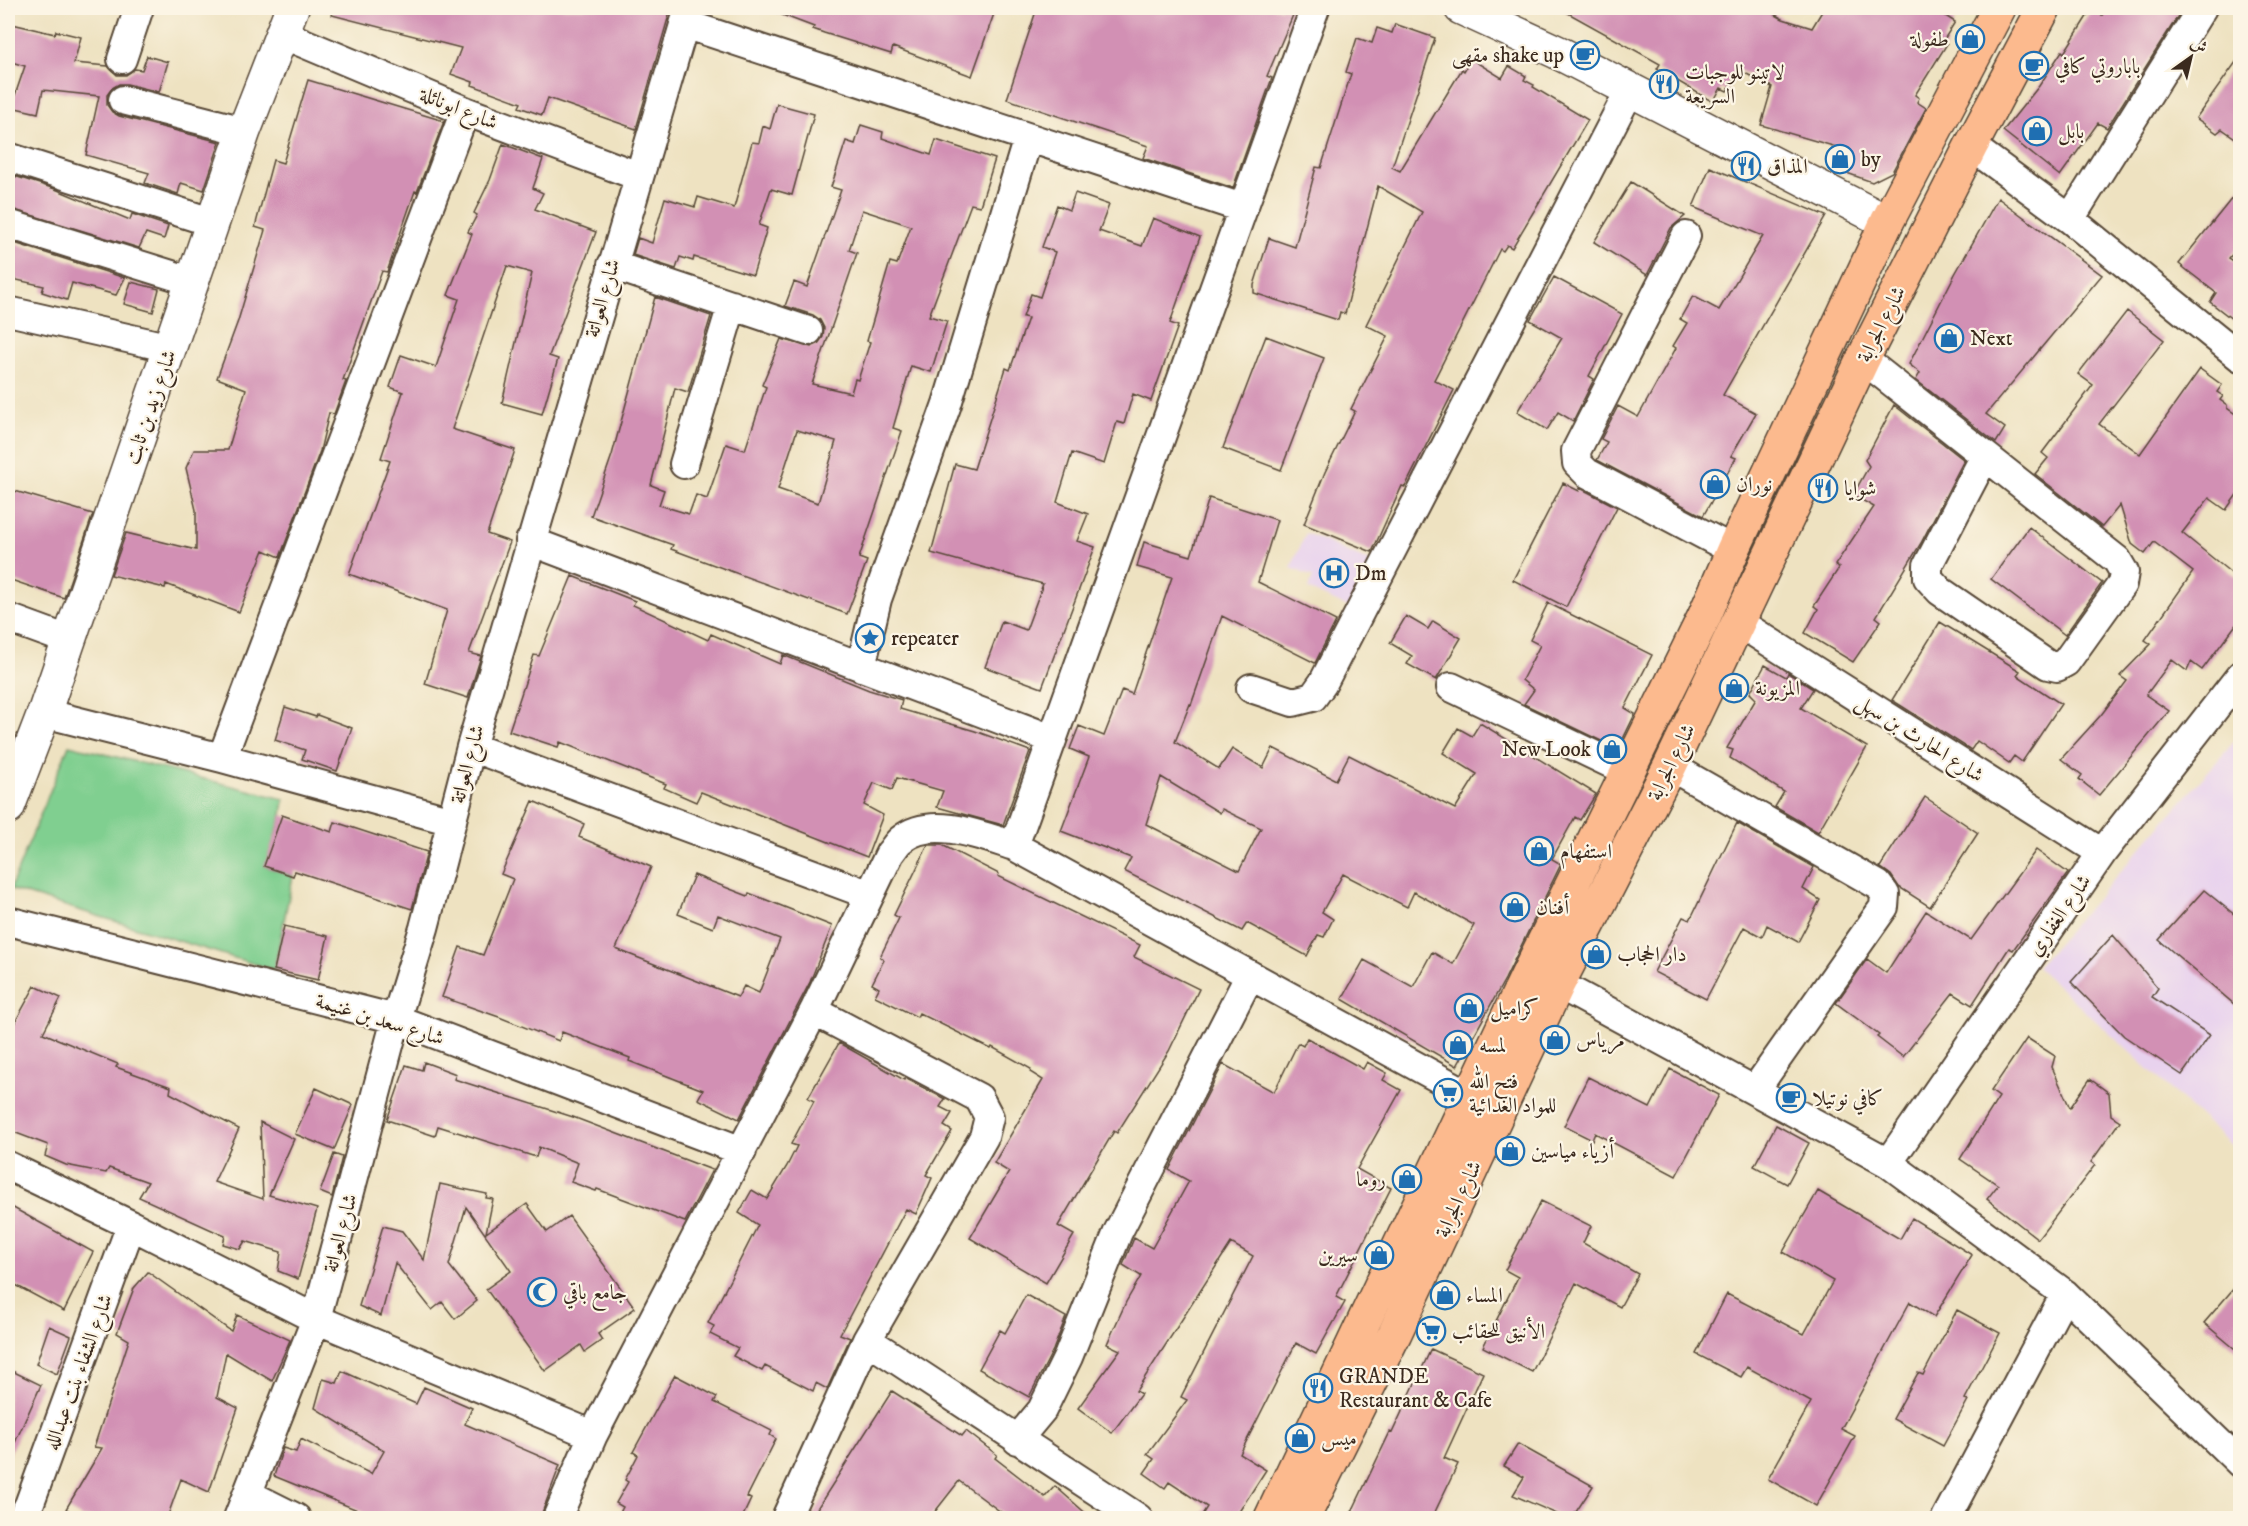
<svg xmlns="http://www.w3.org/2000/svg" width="2248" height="1526" viewBox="0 0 2248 1526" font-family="'IM FELL DW Pica',Amiri,serif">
<rect width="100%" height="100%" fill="#fcf5e5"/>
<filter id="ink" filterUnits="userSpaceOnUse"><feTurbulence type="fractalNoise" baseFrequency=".0167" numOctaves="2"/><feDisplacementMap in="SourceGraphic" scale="12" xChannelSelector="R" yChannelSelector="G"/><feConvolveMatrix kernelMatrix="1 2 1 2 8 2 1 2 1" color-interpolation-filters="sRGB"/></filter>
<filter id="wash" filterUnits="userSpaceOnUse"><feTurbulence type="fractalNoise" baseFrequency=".008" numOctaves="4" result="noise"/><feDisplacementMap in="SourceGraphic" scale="24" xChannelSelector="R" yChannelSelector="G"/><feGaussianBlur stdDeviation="1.35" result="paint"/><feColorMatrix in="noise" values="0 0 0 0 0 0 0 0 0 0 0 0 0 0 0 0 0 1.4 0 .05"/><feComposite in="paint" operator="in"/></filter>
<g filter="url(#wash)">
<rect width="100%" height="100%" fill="#eee2c1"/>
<path fill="#e8d2ee" d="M1306,533L1370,562L1350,608L1308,589L1313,577L1291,568Z
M2240,735V1153L2037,967Z"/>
<path fill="#80cf90" stroke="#5e7c57" stroke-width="1.5" d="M69,745L284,799L282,815L265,866L293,876L274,970L10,889Z"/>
<g id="blocks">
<path fill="#d290b4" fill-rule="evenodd" d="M333,8H671L636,129L548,98L542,115L519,107L521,103L472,85L473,82L451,74L461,48L332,15Z
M769,8H996L972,76L893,47L891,54L824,33L813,29L814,27L769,10Z
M1037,8H1296L1267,76L1272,78L1233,188L1143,158L1148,146L1007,99Z
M1559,8H1763L1783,19L1812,28L1824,8H1933L1955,22L1943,41L1947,44L1915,95L1919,98L1917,102L1926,108L1892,172L1872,182L1830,167L1840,148L1761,125L1772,87L1739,70L1727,91L1721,88L1713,102L1657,69L1660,64Z
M2108,8H2183L2107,128L2098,123L2060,176L2003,131L2039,86L2062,51L2064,53L2091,10L2102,15Z
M8,23L55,34L56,31L81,37L74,63L108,66L117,75H126L135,69L142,70L147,56L168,62L159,92L127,84H119L112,88L107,95V105L112,112L119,116L220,142L204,190L181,183L178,194L145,183L149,173L86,155L99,96L43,90L38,113L11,107L25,66L8,61Z
M1395,24L1435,38L1392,167L1400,171L1462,69L1464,71L1471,59L1502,78L1509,66L1526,76L1524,80L1534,85L1533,87L1588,120L1512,248L1507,245L1503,251L1500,249L1434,380L1454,390L1405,487L1402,486L1372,552L1304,524L1325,472L1355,411L1351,409L1388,336L1366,325L1422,212L1378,186L1345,314L1340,312L1338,320L1254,293V285L1269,238L1295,247L1316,167L1321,168L1351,74L1346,72L1357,38L1372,43L1377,28L1392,33Z
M2241,55V142L2222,129L2217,133L2196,118Z
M308,80L444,121L417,192L415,191L387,272L382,271L343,380L346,381L334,414L329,413L320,451L280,557L264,550L239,612L166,584L165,588L111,575L126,533L196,550V510L186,468L194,450H228L246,389L217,378L238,321L265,230L255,227L273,160L283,163Z
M777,104L814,114L792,195L771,189L759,225L767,228L753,275L694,257L693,261L680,257L676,269L633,255L638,238L652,243L665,198L695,207L698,197L734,208L752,142L759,143L763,126L770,129Z
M861,125L883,132L882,138L931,155L936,140L995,159L980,206L971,204L929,316L947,321L931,372L911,366L893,428L902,431L859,558L867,561L847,614L671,549L673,545L591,516L612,455L655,297L711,316L688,392L675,388L651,485L664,490L659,505L689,514L696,495L707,499L726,444L745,450L766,387L762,385L781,339L811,347L818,344L823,337L824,328L820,320L813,315L785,306L794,282L807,287L841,190L831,187L846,141L855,144ZM862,210L911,226L897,264L890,262L867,341L870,342L858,380L855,379L851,393L812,384L857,253L849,250ZM797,430L836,441L818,503L778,489Z
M503,144L543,159L533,188L543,193L535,209L596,232L549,356L558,359L542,414L502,403L532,273L507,266L452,429L515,450L487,534L510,542L469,653L481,656L468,698L425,684L447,610L349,574L390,461L381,458L403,392L390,387L401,355L436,367L459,299L448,295L472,234L468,232L477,215L474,213L490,180Z
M1710,167L1826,216L1723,395L1756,413L1731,456L1736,458L1703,516L1597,460L1607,442L1601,439L1618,406L1638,417L1676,348L1673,346L1687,323L1680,319L1693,296L1719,310L1763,236L1693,207Z
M8,174L55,189L130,220L132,214L168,226L164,239L146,233L139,248L8,208Z
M1631,182L1685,216L1671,228L1647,275L1594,242Z
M2241,187V244L2229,258L2241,266V326L2210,302L2216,293L2179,264Z
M1075,193L1109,205L1099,231L1142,246L1153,218L1200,237L1170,323L1178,326L1151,401L1133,394L1124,424L1117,422L1104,464L1072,453L1057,502L1088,514L1077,541L1095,547L1042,688L985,667L1002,621L1026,630L1043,584L931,553L955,464L974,469L1006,368L1010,370L1028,318L1023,317L1031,294L1040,297L1055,252L1042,247L1057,205L1069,210Z
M1998,198L2102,275L1986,414L2005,428L1996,443L1916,380L1920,373L1909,364L1955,274Z
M8,241L125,278L116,295L72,283L67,300L42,292L44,286L8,278Z
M1554,277L1622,314L1589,376L1594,379L1573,421L1558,412L1547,430L1517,412L1562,338L1530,320Z
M131,282L159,289L153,312L124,304Z
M2127,311L2164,340L2099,424L2140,454L2200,369L2222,385L2217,392L2223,396L2220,400L2227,405V408L2241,418V489L2226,510L2209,498L2182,533L2241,581V618L2202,670L2191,662L2187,671L2172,660L2146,695L2169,711L2099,795L2079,779L2082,775L2061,759L2101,715L2127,681L2120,676L2151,644L2145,640L2193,572L2154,542L2145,554L2132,544L2120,505L2102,527L2035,474L2048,458L2042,453L2093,385L2078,374Z
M1266,336L1324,358L1281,470L1223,448Z
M1894,405L1964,460L1921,543L1876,617L1881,621L1853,662L1805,633L1818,609L1814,606L1839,568L1835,565L1874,507L1853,495L1869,466L1865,460Z
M1563,483L1579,491L1580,488L1617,507L1566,607L1513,580Z
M8,489L93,514L64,598L8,579Z
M1209,498L1277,520L1258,582L1336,621L1315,663L1222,616L1191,705L1190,704L1175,742L1219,769L1232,749L1263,768L1273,748L1336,780L1349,755L1455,809L1477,774L1443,753L1458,728L1472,736L1480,723L1596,794L1580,820L1575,817L1552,859L1561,864L1505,979L1457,1066L1342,999L1364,960L1413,987L1432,952L1453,964L1474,925L1414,892L1407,907L1343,874L1322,912L1333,919L1324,937L1318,935L1307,956L1247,923L1242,931L1124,871L1131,858L1061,831L1089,757L1070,749L1079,726L1104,736L1122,690L1132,694L1172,577L1137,567L1144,542L1191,556ZM1161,777L1220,813L1222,809L1261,828L1239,871L1146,824Z
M2029,527L2102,583L2065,635L1991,579Z
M572,576L635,601L633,605L708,640L711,634L780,664L783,655L869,690L902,700L900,709L975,731L1030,751L1003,825L937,807L943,791L897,778L892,790L874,783L864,805L883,815L867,857L701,792L696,802L664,788L666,784L560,742L558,747L509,731L534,655L539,656Z
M1548,603L1652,655L1625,708L1635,714L1618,749L1524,704L1534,690L1522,680L1540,645L1530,640Z
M1406,616L1428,629L1433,621L1461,638L1436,680L1407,664L1412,656L1390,643Z
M1940,622L2020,671L2017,675L2061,704L2022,762L2014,756L2009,763L1977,741L1971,750L1892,700Z
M1765,665L1786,677L1788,673L1813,689L1801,708L1867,747L1818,832L1775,807L1784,792L1730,758L1733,750L1727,748L1756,699L1750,693Z
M285,707L316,717L317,715L352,728L337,771L302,759L305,750L275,740Z
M1925,797L1978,833L1930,907L1899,887L1891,875L1880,867Z
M533,801L584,824L579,837L651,867L616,949L738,997L744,986L759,993L780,939L718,915L713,928L678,914L694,875L748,896L749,893L832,926L810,982L739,1119L698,1099L703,1090L629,1061L630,1058L562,1032L559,1041L499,1017L442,997L460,947L483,955L513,879L501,874Z
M282,815L332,832L335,822L427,852L412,909L295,871L293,876L264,866Z
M1737,823L1814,867L1803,889L1820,900L1798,942L1767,925L1762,937L1744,927L1706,999L1654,972L1683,917L1690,920Z
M928,845H942L999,874L998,876L1140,945L1134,957L1199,989L1169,1051L1117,1133L1114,1131L1058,1226L1074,1235L1046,1283L970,1238L1009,1172L994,1163L1043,1080L1030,1072L1031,1069L992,1047L991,1049L919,1013L917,1017L875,996L879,988L872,984L884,960L880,957L899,918L894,915Z
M2036,850L2068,873L2013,950L2009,948L1972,1005L1953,993L1903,1057L1877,1037L1879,1035L1836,1003L1867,959L1886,973L1926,911L1971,940Z
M2204,890L2241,920V1010L2159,940Z
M284,926L328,936L318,980L274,970Z
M2113,935L2158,988L2152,997L2210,1035L2182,1075L2124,1036L2071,982Z
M35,986L61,998L43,1033L118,1064L116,1067L171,1087L170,1093L239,1129L214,1182L263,1199L260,1122L294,1139L269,1195L317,1209L298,1279L278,1271L281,1252L245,1241L240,1249L223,1244L225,1236L139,1197L148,1182L109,1168L106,1173L66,1165L45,1156L48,1145L8,1130V1035Z
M1307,1038L1363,1069L1367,1062L1387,1073L1383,1080L1401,1090L1357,1169L1391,1188L1336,1297L1345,1302L1316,1354L1296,1343L1240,1454L1266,1470L1235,1518H1200L1207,1507L1169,1482L1165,1488L1144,1473L1154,1459L1147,1454L1187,1400L1181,1397L1253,1256L1231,1243L1136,1391L1141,1394L1112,1433L1078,1408L1120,1350L1107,1344L1126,1302L1141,1276L1123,1265L1134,1238L1152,1248L1189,1181L1169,1170L1223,1064L1274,1092L1298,1043L1303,1046Z
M2027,1038L2055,1056L2052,1067L2070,1108L2090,1079L2109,1093L2111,1115L2120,1121L2091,1162L2095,1165L2038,1239L1987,1199L1998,1185L1960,1159L1999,1097L1991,1091Z
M839,1043L904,1080L905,1078L945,1099L940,1107L952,1113L944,1126L952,1131L926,1175L932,1178L916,1214L906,1209L840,1334L850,1338L827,1389L816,1383L813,1391L765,1366L762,1371L733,1356L738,1348L710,1334L714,1326L708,1323L758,1225L739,1213L752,1190L767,1199L787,1166L797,1146L791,1144L814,1101L808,1098Z
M424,1062L456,1074L454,1079L573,1117L712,1170L685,1222L597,1189L596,1191L571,1182L578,1163L539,1147L536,1157L438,1126L435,1136L387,1120L406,1065L422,1070Z
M1670,1069L1719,1095L1676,1176L1595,1133L1592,1140L1564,1126L1588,1077L1650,1108Z
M316,1088L353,1105L334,1150L295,1134Z
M1776,1125L1809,1143L1787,1184L1754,1166Z
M334,1154L342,1157L332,1197L320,1192Z
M440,1184L487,1194L486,1198L493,1199L486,1233L527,1204L547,1232L569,1216L635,1308L598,1334L602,1340L585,1352L581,1345L545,1371L486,1289L511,1271L466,1207L449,1265L477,1301L455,1319L442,1302L432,1310L395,1263L381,1316L359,1306L383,1226L402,1231L424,1260Z
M1818,1191L1900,1239L1912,1218L1972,1255L1934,1317L1910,1302L1841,1429L1855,1436L1816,1506L1768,1479L1811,1402L1747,1367L1741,1377L1696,1354L1727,1294L1804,1334L1833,1281L1783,1252Z
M1541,1201L1591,1226L1583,1243L1638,1274L1620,1307L1576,1283L1532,1372L1483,1347L1518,1277L1505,1270Z
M8,1205L93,1252L64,1311L8,1281Z
M148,1272L231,1331L237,1315L290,1340L272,1381L226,1353L217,1397L238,1408L209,1492L181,1479L167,1518H82L66,1509L102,1448L94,1447L129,1340L117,1333L134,1288Z
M2241,1280V1354L2204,1323Z
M1026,1295L1066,1317L1053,1350L1029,1397L979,1369L1000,1330L1005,1333Z
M1957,1310L2000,1333L1965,1399L1968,1400L1943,1446L1893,1419L1918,1373L1923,1375Z
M49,1326L71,1336L57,1374L36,1364Z
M1431,1349L1483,1373L1444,1458L1458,1464L1432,1518H1349L1390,1432L1392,1433Z
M8,1369L41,1385L8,1458Z
M342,1371L416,1404L424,1387L472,1408L465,1424L560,1465L540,1518H377L274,1476L283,1448L296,1452L301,1439L371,1474L384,1451L315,1408L323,1379L337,1383Z
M675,1375L717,1397L714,1402L772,1431L770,1435L776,1439L747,1497L751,1499L742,1518H617L623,1507L616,1503L628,1482L625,1480L638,1455L633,1452Z
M892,1391L962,1436L966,1431L997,1455L995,1458L1045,1497L1055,1486L1091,1518H1009L959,1481L930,1518H811Z
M1518,1444L1593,1486L1572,1518H1566L1513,1495L1524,1477L1504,1466Z"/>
</g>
</g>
<g filter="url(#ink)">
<use href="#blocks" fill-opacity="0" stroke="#564636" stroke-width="1.5"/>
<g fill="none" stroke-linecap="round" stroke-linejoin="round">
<g stroke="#564636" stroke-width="32">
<path id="minor" d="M685,24L1242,208
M282,34L465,111L638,176
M122,59L139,8
M123,100L244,131
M1971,146L2070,219L2240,357
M8,157L214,223
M2070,219L2202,8
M8,224L191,281
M1686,236L1576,451L1577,463L1587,473L1733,550
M612,265L808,331
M8,311L171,348
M1863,359L2117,560L2124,572L2122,584L2066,662L2057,667L2048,665L1940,591L1928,578V565L1985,456
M684,464L732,305
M530,541L1052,739
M8,618L68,640
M1738,622L2102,853
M861,667L877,599L947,404L1028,138
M1451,687L1627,771
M1251,688L1293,702L1313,697L1323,683L1630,90
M44,713L222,758L452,821
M471,747L870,895
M222,758L465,111
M1670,766L1878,885L1885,894L1884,907L1755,1090
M1014,846L1315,8
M8,921L396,1019L742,1151
M1558,984L1888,1163L2065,1294L2240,1463
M1888,1163L2102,853L2240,676
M8,1166L131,1225L316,1319L593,1435
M867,1340L1138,1518
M1017,1440L1042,1410L1068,1357L1118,1232L1250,975
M248,1494L296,1518
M22,1518L29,1505L131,1225
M238,1518L316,1319L396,1019L424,928L471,747L689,8
M557,1518L593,1435L814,1011L890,853C894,849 897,842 902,839C931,815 983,836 1014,846L1471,1096
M786,1518L867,1340L984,1137L989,1117L979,1098L814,1011
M1946,1518L2065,1294"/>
</g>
<g stroke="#564636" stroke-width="36">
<path id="tertiary" d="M1461,8L1557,52L1887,222
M8,807L44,713L244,131L292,8"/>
</g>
<g stroke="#564636" stroke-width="36">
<path id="primary" d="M1271,1518L1527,976L1704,617L1733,550L1887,222L1999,8
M1303,1518L1395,1333L1558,984L1670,766L1863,359L1971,146L2044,8"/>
</g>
<use href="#minor" stroke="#fff" stroke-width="28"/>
<use href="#tertiary" stroke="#fff" stroke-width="33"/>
<use href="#primary" stroke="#fcba8e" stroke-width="33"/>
</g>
</g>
<defs>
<g id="shop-ring" transform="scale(1.5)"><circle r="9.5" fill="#fcf5e5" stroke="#1f6fb2" stroke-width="1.5"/><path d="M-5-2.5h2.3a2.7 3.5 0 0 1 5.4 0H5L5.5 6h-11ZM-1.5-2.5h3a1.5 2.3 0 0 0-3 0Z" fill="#1f6fb2"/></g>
<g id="cafe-ring" transform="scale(1.5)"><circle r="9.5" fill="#fcf5e5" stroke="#1f6fb2" stroke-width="1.5"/><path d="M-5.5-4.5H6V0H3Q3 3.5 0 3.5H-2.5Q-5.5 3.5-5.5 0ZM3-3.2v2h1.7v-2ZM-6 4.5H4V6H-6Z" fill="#1f6fb2"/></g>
<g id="restaurant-ring" transform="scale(1.5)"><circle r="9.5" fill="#fcf5e5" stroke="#1f6fb2" stroke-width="1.5"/><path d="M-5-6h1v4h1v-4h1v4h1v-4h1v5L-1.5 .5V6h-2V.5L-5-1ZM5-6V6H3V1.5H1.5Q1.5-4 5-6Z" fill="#1f6fb2"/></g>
<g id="hospital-ring" transform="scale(1.5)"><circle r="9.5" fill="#fcf5e5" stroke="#1f6fb2" stroke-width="1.5"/><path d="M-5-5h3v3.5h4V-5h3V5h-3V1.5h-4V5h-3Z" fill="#1f6fb2"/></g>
<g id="sight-ring" transform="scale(1.5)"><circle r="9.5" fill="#fcf5e5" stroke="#1f6fb2" stroke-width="1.5"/><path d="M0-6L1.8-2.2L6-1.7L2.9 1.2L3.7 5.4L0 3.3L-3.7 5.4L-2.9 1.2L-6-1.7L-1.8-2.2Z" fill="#1f6fb2"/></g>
<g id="supermarket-ring" transform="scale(1.5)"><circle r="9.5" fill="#fcf5e5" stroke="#1f6fb2" stroke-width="1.5"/><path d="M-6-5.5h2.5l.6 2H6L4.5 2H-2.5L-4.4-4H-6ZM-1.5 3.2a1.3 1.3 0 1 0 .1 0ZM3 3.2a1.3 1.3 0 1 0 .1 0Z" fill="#1f6fb2"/></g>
<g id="mosque-ring" transform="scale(1.5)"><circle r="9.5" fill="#fcf5e5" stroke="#1f6fb2" stroke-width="1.5"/><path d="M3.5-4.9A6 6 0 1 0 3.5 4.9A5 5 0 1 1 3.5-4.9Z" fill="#1f6fb2"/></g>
</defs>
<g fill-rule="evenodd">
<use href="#shop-ring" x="1970" y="39"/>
<use href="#cafe-ring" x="1585" y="55"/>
<use href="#cafe-ring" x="2034" y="66"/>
<use href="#restaurant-ring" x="1664" y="84"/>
<use href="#shop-ring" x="2037" y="131"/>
<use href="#shop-ring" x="1840" y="159"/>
<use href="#restaurant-ring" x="1746" y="166"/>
<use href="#shop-ring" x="1949" y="338"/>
<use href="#shop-ring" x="1715" y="484"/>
<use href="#restaurant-ring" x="1823" y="488"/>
<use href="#hospital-ring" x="1334" y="573"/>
<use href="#sight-ring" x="870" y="638"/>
<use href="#shop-ring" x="1734" y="688"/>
<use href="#shop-ring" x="1612" y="749"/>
<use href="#shop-ring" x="1539" y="851"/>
<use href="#shop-ring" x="1515" y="907"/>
<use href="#shop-ring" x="1596" y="954"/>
<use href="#shop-ring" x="1469" y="1008"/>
<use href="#shop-ring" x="1555" y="1040"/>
<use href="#shop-ring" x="1458" y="1045"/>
<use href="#supermarket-ring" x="1448" y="1093"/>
<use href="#cafe-ring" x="1791" y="1098"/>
<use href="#shop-ring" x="1510" y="1151"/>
<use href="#shop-ring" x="1407" y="1179"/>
<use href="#shop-ring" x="1379" y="1255"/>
<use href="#mosque-ring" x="542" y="1292"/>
<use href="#shop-ring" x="1445" y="1295"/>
<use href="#supermarket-ring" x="1431" y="1331"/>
<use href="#restaurant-ring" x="1318" y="1388"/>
<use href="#shop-ring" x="1300" y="1438"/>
</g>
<g text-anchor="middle" stroke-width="4.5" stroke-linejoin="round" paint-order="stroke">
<g font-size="21" fill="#3b2a1e" stroke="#fcf5e5" text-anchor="start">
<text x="1949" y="46" text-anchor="end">طفولة</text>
<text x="1564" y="62" text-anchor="end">مقهى shake up</text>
<text x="2055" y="73">باباروتي كافي</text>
<text x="1685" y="79">لاتينو للوجبات<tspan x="1685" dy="24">السريعة</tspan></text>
<text x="2058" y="138">بابل</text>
<text x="1861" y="166">by</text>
<text x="1767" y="173">المذاق</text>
<text x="1970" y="345">Next</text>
<text x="1736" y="491">نوران</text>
<text x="1844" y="495">شوايا</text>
<text x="1355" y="580">Dm</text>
<text x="891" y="645">repeater</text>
<text x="1755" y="695">المزيونة</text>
<text x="1591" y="756" text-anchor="end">New Look</text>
<text x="1560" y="858">استفهام</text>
<text x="1536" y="914">أفنان</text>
<text x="1617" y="961">دار الحجاب</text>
<text x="1490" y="1015">كراميل</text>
<text x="1576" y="1047">مرياس</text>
<text x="1479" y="1052">لمسه</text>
<text x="1469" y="1088">فتح الله<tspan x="1469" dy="24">للمواد الغدائية</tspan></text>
<text x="1812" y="1105">كافي نوتيلا</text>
<text x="1531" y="1158">أزياء مياسين</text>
<text x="1386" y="1186" text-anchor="end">روما</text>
<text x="1358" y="1262" text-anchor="end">سيرين</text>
<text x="563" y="1299">جامع باقي</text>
<text x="1466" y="1302">المساء</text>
<text x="1452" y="1338">الأنيق للحقائب</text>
<text x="1339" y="1383">GRANDE<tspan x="1339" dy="24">Restaurant &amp; Cafe</tspan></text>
<text x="1321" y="1445">ميس</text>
</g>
<g font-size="21" fill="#3b2a1e" stroke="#fcf5e5">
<text transform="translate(459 108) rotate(22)" y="7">شارع ابونائلة</text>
<text transform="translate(602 298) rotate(-74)" y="7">شارع العواتة</text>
<text transform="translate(1881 324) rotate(-63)" y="7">شارع الجرابة</text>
<text transform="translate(150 407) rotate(-71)" y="7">شارع زيد بن ثابت</text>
<text transform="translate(1920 738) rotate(32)" y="7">شارع الحارث بن سهل</text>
<text transform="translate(1671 762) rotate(-64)" y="7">شارع الجرابة</text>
<text transform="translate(467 764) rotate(-75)" y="7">شارع العواتة</text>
<text transform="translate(2059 915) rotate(-55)" y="7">شارع الغفاري</text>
<text transform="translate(380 1019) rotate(17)" y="7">شارع سعد بن غنيمة</text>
<text transform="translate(1458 1199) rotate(-65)" y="7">شارع الجرابة</text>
<text transform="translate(340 1233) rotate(-75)" y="7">شارع العواتة</text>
<text transform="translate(78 1372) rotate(-70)" y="7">شارع الشفاء بنت عبدالله</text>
</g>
</g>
<rect width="2248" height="1526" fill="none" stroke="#fcf5e5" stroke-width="30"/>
<g transform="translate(2191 57) rotate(34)" stroke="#fcf5e5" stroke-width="4.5" paint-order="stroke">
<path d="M0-4.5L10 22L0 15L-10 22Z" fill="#3b2a1e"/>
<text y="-9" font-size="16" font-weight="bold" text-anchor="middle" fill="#3b2a1e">ش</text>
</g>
</svg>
